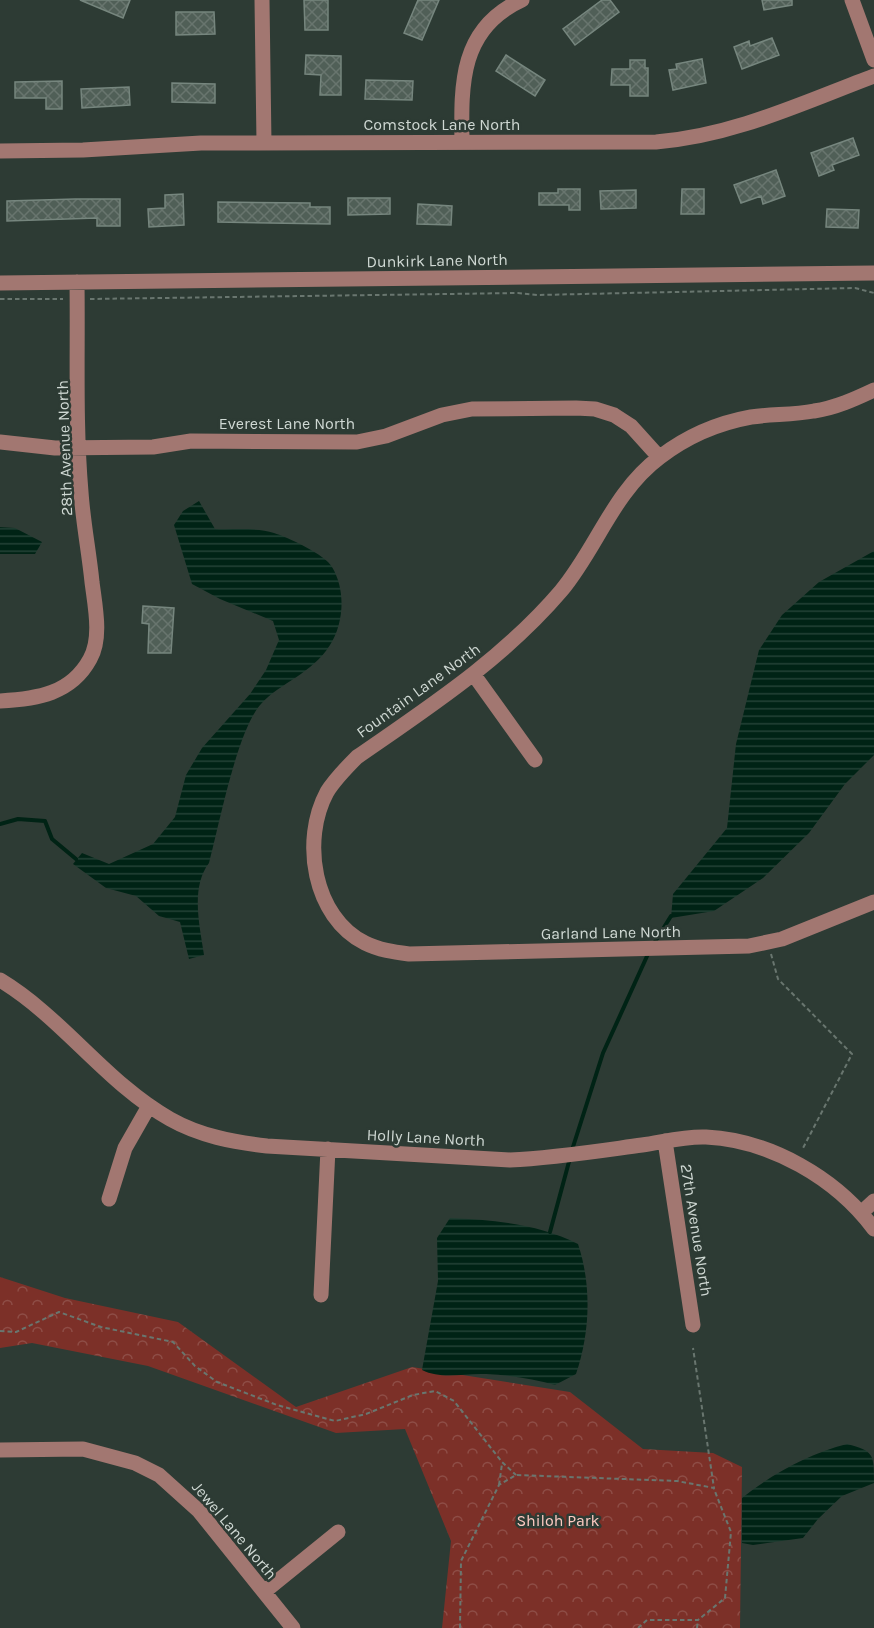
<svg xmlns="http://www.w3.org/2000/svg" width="874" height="1628" viewBox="0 0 874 1628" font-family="Karla,sans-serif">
<defs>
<pattern id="park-crowns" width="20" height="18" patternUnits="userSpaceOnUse" patternTransform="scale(1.5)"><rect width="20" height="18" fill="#7c3028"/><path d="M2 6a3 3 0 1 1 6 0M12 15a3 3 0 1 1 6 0" fill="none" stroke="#8e4d46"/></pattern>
<pattern id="water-rules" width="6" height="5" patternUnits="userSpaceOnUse" patternTransform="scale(1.5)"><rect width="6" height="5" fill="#002315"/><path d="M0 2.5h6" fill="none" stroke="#244236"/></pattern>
<pattern id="building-cross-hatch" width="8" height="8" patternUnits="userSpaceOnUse" patternTransform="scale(1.5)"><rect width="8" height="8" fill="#505f57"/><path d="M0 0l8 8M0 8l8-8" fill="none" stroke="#68756e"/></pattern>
</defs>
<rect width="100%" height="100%" fill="#2d3b34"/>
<path fill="url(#park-crowns)" d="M0,1277L65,1298L178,1322L296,1407L412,1367L570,1392L643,1449L713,1453L742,1467L740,1628H442L451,1541L405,1429L336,1433L148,1366L32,1343L0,1348Z"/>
<path fill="url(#water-rules)" d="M199,501L215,529C233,530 257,527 274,533C287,537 326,555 332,567C346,590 344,623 330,645C312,674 281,682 261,704C237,730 219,826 209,863C190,888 200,927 204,955L189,959L180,922L159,916L136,896L106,888L73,864L82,853L109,864L153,844L175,817L186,775L202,748L250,694L266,670L279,640L273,621L220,599L192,584L174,525L183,511Z
M0,527L15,528L42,542L35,554H0Z
M874,551V755L845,784L809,833L763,878L714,911L671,918L673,894L727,828L736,744L759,650L782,615L819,582Z
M450,1218C494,1220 539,1224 578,1244C592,1286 590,1333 576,1374L555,1385C533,1379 510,1375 486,1374C464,1373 442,1380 422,1370L438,1281L437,1238Z
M847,1444C874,1451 874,1454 874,1483L842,1496L818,1519L803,1538L753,1545L742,1543V1498C772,1474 810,1453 847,1444Z"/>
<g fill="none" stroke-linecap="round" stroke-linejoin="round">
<path stroke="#002315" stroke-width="4" d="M0,824L18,819L45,821L52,839L76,859
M653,945L671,916
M572,1150L603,1053L648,954
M550,1232L570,1158"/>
</g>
<path fill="url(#building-cross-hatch)" stroke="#76867e" stroke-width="1.5" d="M80,0H130L123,18Z
M304,0H328V30H305Z
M418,0H439L422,40L404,33Z
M602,0H610L619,12L575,45L563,29Z
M762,0H792V5L764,10Z
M176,12H214L215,34L176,35Z
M772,38L779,55L742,69L734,47L749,41L750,46Z
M306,55L341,56V95H320L321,75L305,74Z
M506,55L545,80L535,96L496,71Z
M702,59L706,83L673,90L669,70L677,69L676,64Z
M630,60H645V68H648V96H630V85H611L612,69H630Z
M366,80L413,81L412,100L365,99Z
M62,81V109H46V98H15V82Z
M172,83L215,84V103L172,102Z
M129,87L130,105L82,108L81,89Z
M853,138L859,155L832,165L834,170L819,176L811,153Z
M776,170L785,196L763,204L761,196L741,203L734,185Z
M558,189H580V210H569V205H539V193H558Z
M682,189H704V214H681Z
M636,190V208L601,209L600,191Z
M183,194L184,225L149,227L148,209L165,208V195Z
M348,198H390V214L348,215Z
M75,199H120V226H97V218L7,221V201Z
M218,202L310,203V207H330V224L218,222Z
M418,204L452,206L451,225L417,224Z
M827,209L859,210L858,228L826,227Z
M143,606L174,608L171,653H148L149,624L142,623Z"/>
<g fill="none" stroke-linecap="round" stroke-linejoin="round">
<path stroke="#69766f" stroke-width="2" stroke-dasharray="4.5 3" stroke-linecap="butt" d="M0,299H63
M90,299L518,293L538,295L855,288L874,293
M771,954L778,979L852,1054L802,1150
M0,1331L16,1332L59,1312L101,1327L173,1342L195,1366L217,1382L277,1405L335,1421L366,1414L413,1395L435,1391L454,1401L502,1462L516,1475
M499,1485L502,1464
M460,1628L461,1561L499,1485L516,1475L677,1481L714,1488L693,1348
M638,1628L647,1620H698L725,1598L731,1532L714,1489
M697,1628L698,1620"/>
<path stroke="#a27771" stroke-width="15" d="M262,0L264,143
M852,0L874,60
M462,142C461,84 460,28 522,0
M0,151L83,150L201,143L656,142C733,136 802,103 874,76
M0,283L874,273
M874,390C855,399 835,408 814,411C793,415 772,414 751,417C718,423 686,437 660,457C613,492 597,548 561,591C503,659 429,707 357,757C346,768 335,779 327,792C301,840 313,917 365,943C379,950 394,952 409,954L749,946L782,939L874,902
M0,442L55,448L153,447L191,441L357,442L386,436L442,415L472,409L576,408L595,409L614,415L631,426L659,457
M474,675L535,760
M0,701C37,699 71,694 90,659C102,638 95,606 92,582C89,552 83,522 81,492C75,423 78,351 77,282
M0,980C63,1018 106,1083 170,1119C200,1136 233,1142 267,1146L510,1160C554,1158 598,1151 642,1145C663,1142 685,1136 706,1137C770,1140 836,1178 874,1229
M665,1141L693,1325
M109,1199L125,1148L149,1106
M861,1213L874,1201
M321,1295L328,1149
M0,1450L83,1449L135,1463L159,1475L199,1511L293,1628
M264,1592L338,1532"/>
</g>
<g text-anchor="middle" stroke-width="5" stroke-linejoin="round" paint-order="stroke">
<g font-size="16" fill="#cfd8d3" stroke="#2d3b34">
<text x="442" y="130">Comstock Lane North</text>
<text transform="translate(437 260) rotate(-1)" y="6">Dunkirk Lane North</text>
<text x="287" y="429">Everest Lane North</text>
<text transform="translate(64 448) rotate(-92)" y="6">28th Avenue North</text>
<text transform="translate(418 690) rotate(-36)" y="6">Fountain Lane North</text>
<text transform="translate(611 932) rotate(-1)" y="6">Garland Lane North</text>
<text transform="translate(426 1137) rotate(3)" y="6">Holly Lane North</text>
<text transform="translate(697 1230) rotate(81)" y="6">27th Avenue North</text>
<text transform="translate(235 1530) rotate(50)" y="6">Jewel Lane North</text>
</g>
<g font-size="16" fill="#fecac2" stroke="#2d3b34">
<text x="558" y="1526">Shiloh Park</text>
</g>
</g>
</svg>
